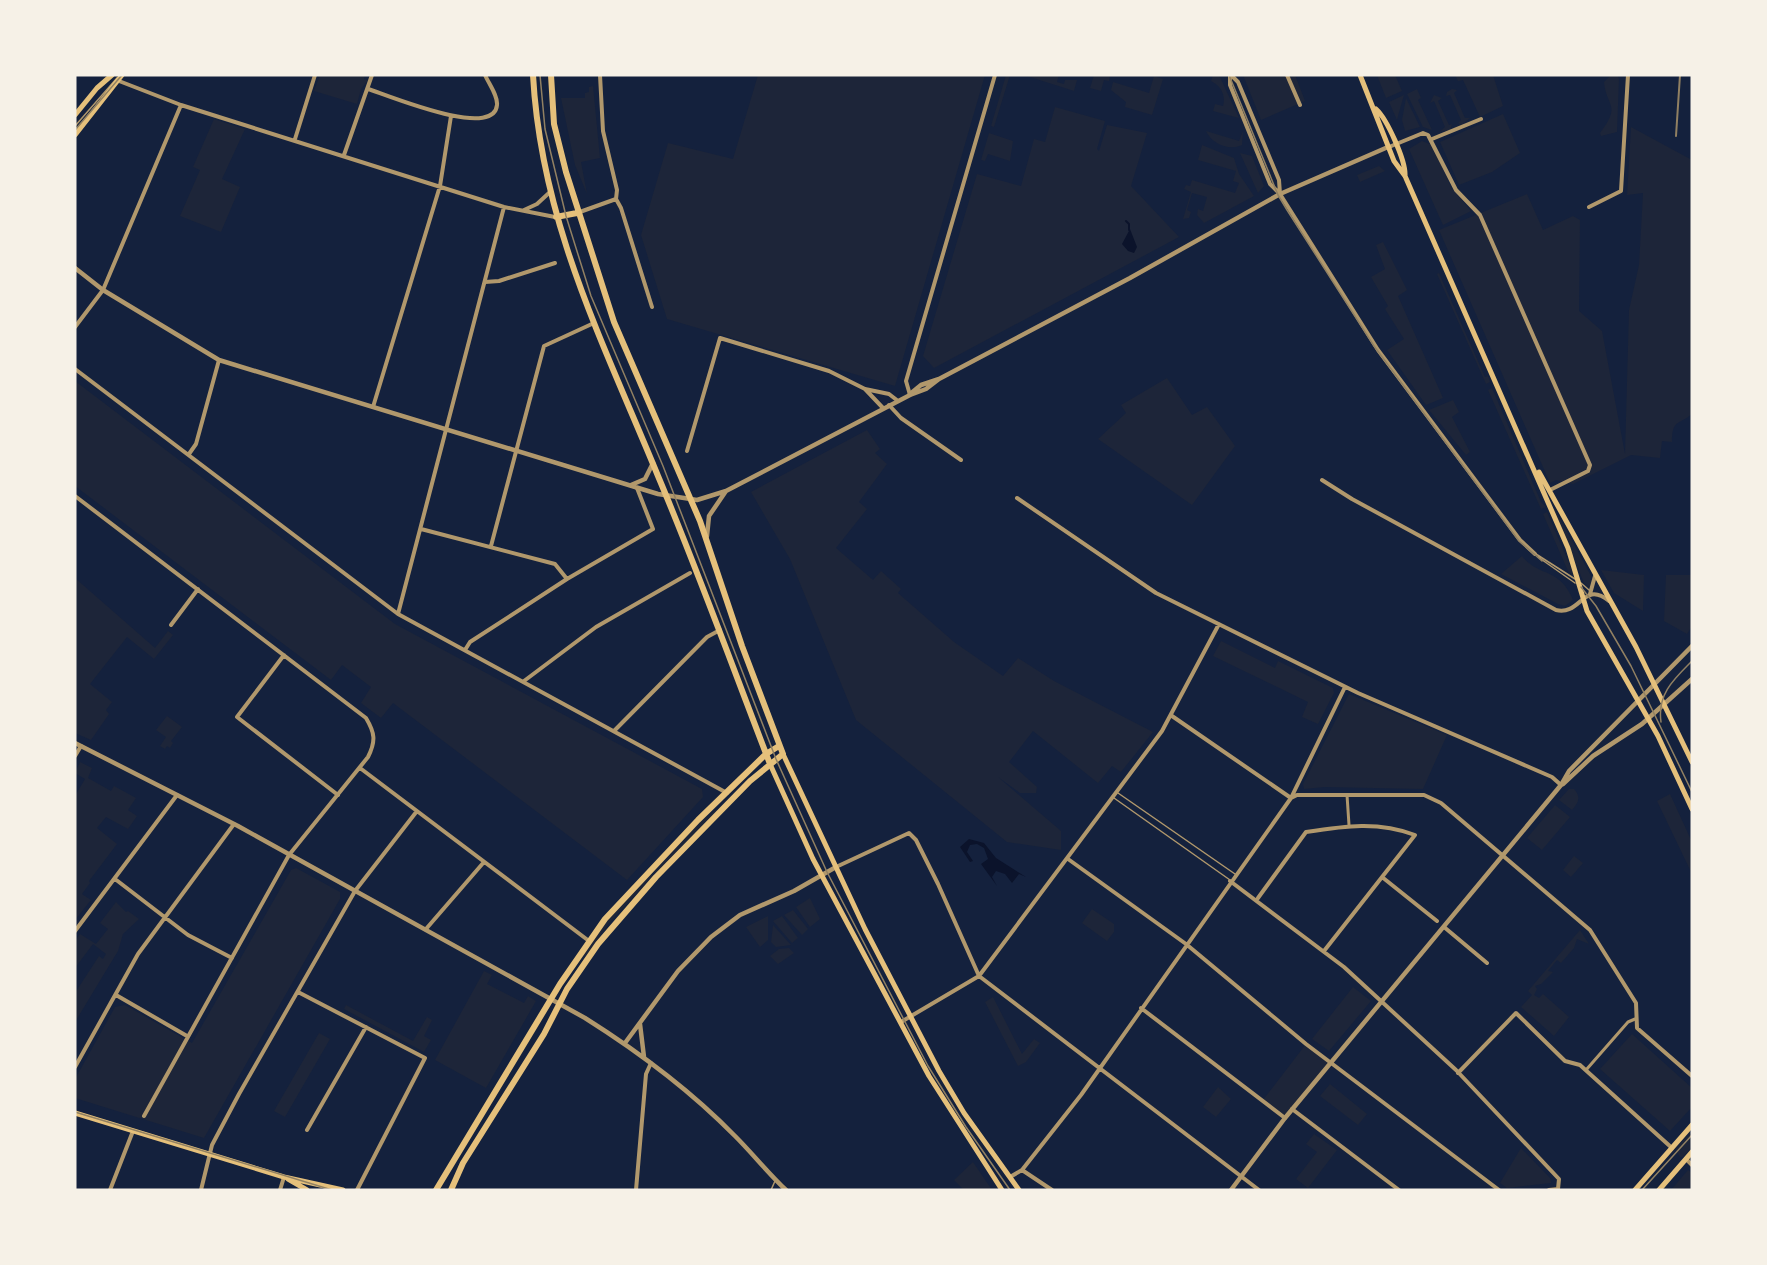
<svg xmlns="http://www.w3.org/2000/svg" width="1767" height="1265" viewBox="0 0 1767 1265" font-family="Karla,sans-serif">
<rect width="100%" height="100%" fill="#14213d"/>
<path fill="#1d2539" d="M320,75H365L364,79L368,80L361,89L357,104L314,91Z
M758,75H985L895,386L667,319L641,235L668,143L733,159Z
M1006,75H1010L994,127L991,126Z
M1024,75H1059L1057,82L1064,84L1065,80H1077L1074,91Z
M1094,75H1110L1109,81L1104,80L1101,91L1090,88Z
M1213,75H1219L1239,118L1213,111L1215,104L1223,106C1226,95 1221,86 1211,81Z
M1243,75H1295L1305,101L1261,120Z
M1377,75H1395L1402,91L1386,98Z
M1455,75H1493L1503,106L1480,117L1463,80L1458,81Z
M1611,75L1618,76L1619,79L1617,132L1601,136L1600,133C1622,104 1606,107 1604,82Z
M1154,76L1163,79L1152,115L1125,107L1126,102L1111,90L1113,82L1149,93Z
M593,86L600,158L581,162L587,194L575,165L561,98H585V93L589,92V87Z
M1417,89L1421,98L1418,100L1432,130L1423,127L1407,94Z
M1452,89L1457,90L1454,93L1465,118H1470L1462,125L1458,123L1461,120L1450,95L1446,96L1447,92Z
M1404,95L1398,116L1397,120L1389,102Z
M1434,95L1442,98L1438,101L1449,125L1452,124L1450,130L1439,132L1445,127L1434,101L1430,103Z
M1406,98L1420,127L1405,131L1402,120Z
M1055,107L1105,121L1097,149L1099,151L1107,125L1147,133L1131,186L1179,237L934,368L923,356L977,174L1021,186L1034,139L1045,142Z
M1503,114L1520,153L1492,172L1459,185L1440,142Z
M214,119L245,129L222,179L240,187L221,232L180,216L200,170L193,167Z
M1631,127L1692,160V414C1679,425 1672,419 1672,442L1662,441L1660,458L1631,455L1573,484L1556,480L1550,483L1439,230L1527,194L1543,230L1573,216L1580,220L1579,311L1602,331L1625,454L1629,310L1639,265L1643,193L1627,195Z
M1206,131L1239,141L1243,131L1242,145C1229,151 1212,144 1206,131Z
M989,133L1013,141L1010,161L988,154L985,161L981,160Z
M1422,141L1432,145L1451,187L1471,211L1443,225L1409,149Z
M1202,145L1234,158L1239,174L1254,196L1204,223L1197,215L1198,209L1203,211L1207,197L1192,193L1187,210L1191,212L1189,218L1183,219L1191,192L1184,189L1186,185L1190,186L1192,180L1235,193L1239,183L1233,181L1236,171L1198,160Z
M1240,153L1252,156L1264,186L1258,193Z
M1379,166L1385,171L1360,182L1357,175Z
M1383,242L1407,290L1398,296L1443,398L1426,405L1387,350L1404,339L1385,309L1388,306L1371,277L1385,269L1376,245Z
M1439,273L1485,377L1488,376L1490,382L1486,384L1437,274Z
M1167,378L1192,415L1207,407L1235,446L1192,505L1098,439L1126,413L1121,405Z
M75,381L395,624L702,789L703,797L627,880L393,703L381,718L361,703L371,687L342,665L331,680L75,486Z
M1492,388L1541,502L1546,507L1541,509L1488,390Z
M1453,400L1459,412L1452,417L1470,452L1466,455L1429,410Z
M867,430L880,449L875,453L887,464L859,502L867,509L836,548L873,580L881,571L901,589L898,593L954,642L1003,676L1018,658L1054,681L1153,732L1121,772L1112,766L1098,783L1033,731L1009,762L1037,787L1036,793H1020L998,777L1061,831V850L1007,842L856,720L790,559L751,492Z
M1553,509H1555L1591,576L1590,588L1584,583Z
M1547,512L1575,577L1568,571L1543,514Z
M1522,556C1538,577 1560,567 1573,600L1565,606L1558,604L1501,574Z
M1601,570L1644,575L1643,611L1614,593Z
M1666,575H1692V626L1687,634L1664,621Z
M75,578L155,648L168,631L173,635L154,659L127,637L90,684L112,702L106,710L109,714L91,740L75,733Z
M1221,641L1275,668L1278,661L1333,688L1334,693L1318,724L1302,717L1308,702L1213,656Z
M1349,694L1447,735L1423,789L1324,787L1304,789L1303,784Z
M167,716L182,727L171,741L173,743L170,748L167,746L165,749L160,746L166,737L156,730Z
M80,762L92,768L88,778L111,791L114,786L136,798L128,810L137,816L128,829L106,817L97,828L117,844L89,881L90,883L82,894L91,900L75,920V796L85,779L75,773Z
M1569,789H1574C1581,797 1579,802 1572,810L1559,800Z
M1670,794L1692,842V874L1657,801Z
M1555,805L1570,817L1542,850L1527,838Z
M717,809V810L656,873L654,872L699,823Z
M1574,856L1583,863L1571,877L1563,870Z
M296,868L340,892V899L204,1138L75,1098V1079L115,1007L125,1005L192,1043L291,870Z
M651,874L653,876L610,922L586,956L583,955L608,920Z
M810,898L820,919L810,927L796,907Z
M116,902L126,912L128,911L139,919L123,934L118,951L75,1022V993L99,956L103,959L106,954L93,944L75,968V941L80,934L96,944L108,929L100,923Z
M1092,909L1114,924V932L1107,941L1082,923Z
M793,910L808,929L802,935L784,915Z
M768,916V940L760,947L746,927Z
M782,916L798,938L792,943L773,921Z
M773,925L791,945L776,947L771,942Z
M1580,930L1589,944L1577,939L1574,948L1561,963L1557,960L1548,971L1553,972L1541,984L1535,986L1537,989L1534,995L1539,998L1543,994L1569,1017L1554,1036L1521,1007L1532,995L1528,991Z
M789,948L794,953L778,964L770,956L779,949Z
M484,971L492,975L487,984L524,1003L528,996L536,1001L486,1088L435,1060Z
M1353,987L1371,1001L1329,1051L1312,1039Z
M993,997L1022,1054L1034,1039L1040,1043L1026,1062L1018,1066L985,1002Z
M346,1005L413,1041L427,1017L432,1020L424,1036L431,1040L424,1052L344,1009Z
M319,1033L330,1039L285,1117L274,1111Z
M1632,1034L1692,1088V1107L1670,1131L1600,1069Z
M1306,1044L1331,1062L1285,1118L1263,1100Z
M1330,1084L1367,1114L1358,1125L1320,1096Z
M1218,1087L1231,1099L1216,1117L1203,1107Z
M1692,1131V1147L1683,1157H1680L1675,1149Z
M1314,1134L1337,1150L1308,1188L1296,1179L1317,1152L1306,1144Z
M1521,1148L1550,1178L1551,1183L1507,1188L1500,1183Z
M973,1162L992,1190H964L954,1180Z
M1688,1170L1692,1173V1190H1671Z"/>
<path fill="#0b132b" d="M1130,229L1137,247L1134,253L1128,251L1122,244Z
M969,839L984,843L996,858L1026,877L1019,874L1012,883L1005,874L996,871L992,877L997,886L981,864L988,859L984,848L977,844L970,845L967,852L973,861L970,862L960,847Z"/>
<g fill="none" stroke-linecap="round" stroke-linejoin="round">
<path stroke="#0b132b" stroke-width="2" d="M1126,221L1129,224V230"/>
<path stroke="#b1986c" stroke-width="1.5" d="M75,126L117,78
M1536,554L1575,579
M1538,557L1575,583
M1581,583L1589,590
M1118,793L1235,874
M1114,798L1230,880
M771,1190L775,1181"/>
<path stroke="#b1986c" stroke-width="3" d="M1347,795L1349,825
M1586,1070L1628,1022L1635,1019"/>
<path stroke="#b1986c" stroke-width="4" d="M600,75L603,131L617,190L616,199L621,208L652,307
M1230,75V85L1270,184L1280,194L1378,350L1520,540L1535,554
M1231,75L1238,82L1279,180L1280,194
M1287,75L1300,105
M119,81L181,105L504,207L555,217
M368,89C387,95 494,140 497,105C498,96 489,84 485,75
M295,139L315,75
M1432,139L1481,119
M1389,147L1423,133L1428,135L1456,190L1480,215L1590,465L1588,471L1550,490
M344,155L372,75
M1589,207L1621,191L1628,75
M524,210L537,204L550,192
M577,213L616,199
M485,282L499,281L555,263
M75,327L103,290L181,105
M75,369L398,614L727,793
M910,395L906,381L995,75
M889,405L901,418L961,460
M373,407L440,186L451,116
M883,408L865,389L889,394L898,401
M687,451L720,338L829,371L865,389
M189,454L196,444L219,360
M1322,480L1352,499L1556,610C1581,616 1583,580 1609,601
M75,496L366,718C375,733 376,741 368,757L289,855L144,1116
M1017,498L1156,593L1358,693L1552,777L1561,785
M421,529L555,564L567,579
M491,546L544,346L594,323
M1590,594L1595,576
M398,614L504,207
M171,625L198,589
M465,650L470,642L567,579L653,529L637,488
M284,655L237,717L338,795
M524,681L596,627L690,573
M1172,716L1291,798
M615,730L707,637L720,630
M75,756L81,746
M360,768L589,941
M1291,798L1297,795H1424L1441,803L1590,930L1636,1003L1637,1028L1692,1076
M1068,859L1186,944L1306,1044L1499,1190
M836,867L909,833L916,840L938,884L979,976L1259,1190
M1382,877L1437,921
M115,879L188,935L232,958
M1230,881L1344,967L1406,1024L1456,1070L1559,1179L1558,1189L1549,1190
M1258,898L1306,832C1345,826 1378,821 1415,835L1324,951
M1444,927L1487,963
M426,929L484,862
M75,931L177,795
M298,992L425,1058L357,1190
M116,995L187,1036
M1141,1008L1285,1118
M901,1022L979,976L1162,731L1219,624
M75,1067L138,954L234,824
M1458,1073L1516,1013L1565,1061L1580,1065L1672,1148
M1292,1109L1399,1190
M307,1130L366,1027
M1686,1159L1692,1165
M1022,1170L1052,1190
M1010,1177L1022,1170L1081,1095L1291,798L1345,687
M110,1190L133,1131
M201,1190L212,1145L239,1094L355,891L417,811
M280,1190L284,1177
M636,1190L646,1074L651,1063"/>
<path stroke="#b1986c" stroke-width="4.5" d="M75,268L103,290L219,360L658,494L697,500L726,491
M910,394L921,385L939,379
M631,485L645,479L653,463
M707,536L709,516L726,491L910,395L926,389L939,379L1130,278L1280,194L1388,147
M75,743L238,826L585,1018C639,1052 690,1090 735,1136C752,1153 768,1173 786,1190
M1563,784L1593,756L1642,724L1692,679
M640,1024L644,1057
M625,1043L678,971L711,937L740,915L794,891L836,867
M1231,1190L1285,1118L1561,785L1569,771L1692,646"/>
<path stroke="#e5c07b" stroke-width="5" d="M1360,75L1394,161L1405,176L1568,548L1587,611L1658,736L1692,809
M1376,109C1387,119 1406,161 1405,176
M75,115L97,88L112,75
M75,135L122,75
M1539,472L1636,647L1692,762
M783,754L865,929L939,1071L964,1113L1019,1190
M770,764L813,859L929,1076L1002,1190
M75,1113L284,1177L343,1190
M288,1179L307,1190
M1635,1190L1692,1125
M1659,1190L1692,1152"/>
<path stroke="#e5c07b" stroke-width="6" d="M533,75C541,222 603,342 658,476C698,571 733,668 770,764
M556,217L577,213
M436,1190L560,984L605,919L698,820L766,754L779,746
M451,1190L463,1163L544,1034L567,989L598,944L656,877L750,781L783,754L742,646L700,521L614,322L566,172L554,124L551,75"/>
<path stroke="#918062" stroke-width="1.5" d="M540,75L545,129L566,216L591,296L663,466L776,759L827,872L928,1066L966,1127L1010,1190
M1229,75L1278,195L1287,210L1374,346L1519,541L1542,561
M75,130L122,75
M1581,587L1596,606L1631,666L1692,792
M1661,722C1657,694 1674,679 1692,661
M75,1112L332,1190
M1642,1190L1692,1135"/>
<path stroke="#918062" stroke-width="2" d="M1676,136L1680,75"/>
</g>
<rect width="1767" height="1265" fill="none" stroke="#f6f1e7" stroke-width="153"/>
</svg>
